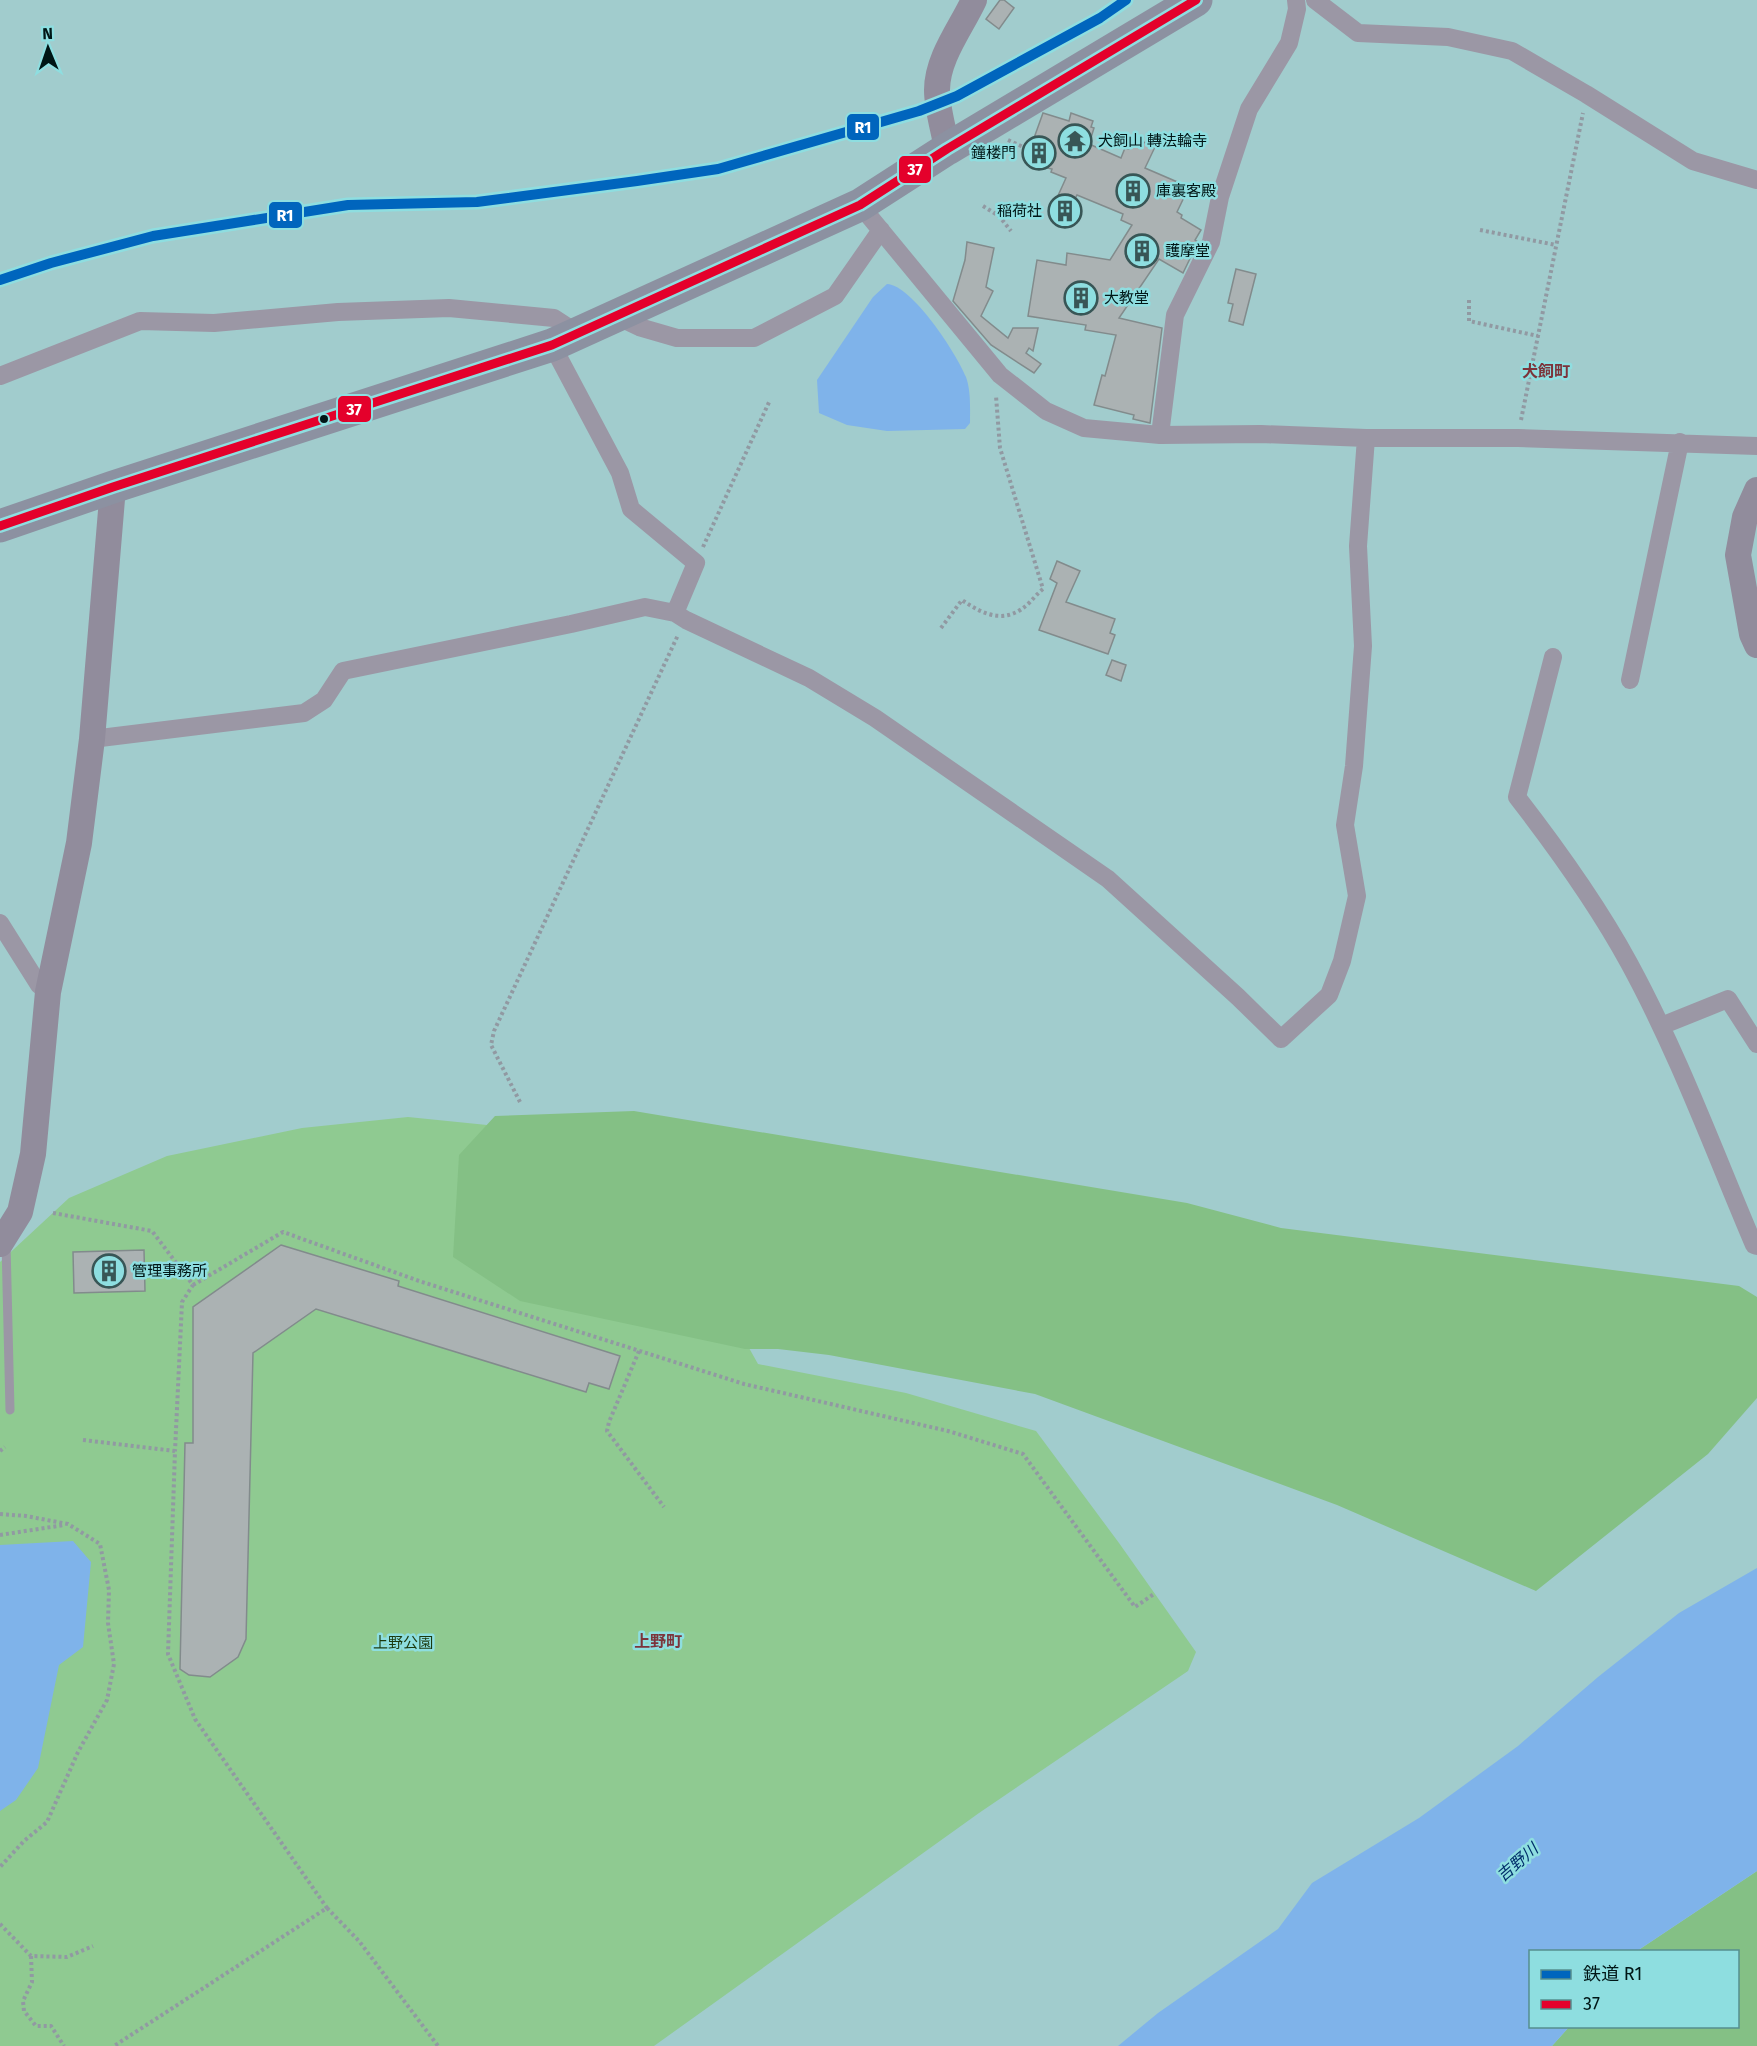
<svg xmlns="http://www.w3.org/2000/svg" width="1757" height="2046" viewBox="0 0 1757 2046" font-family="'Fira Sans','Noto Sans JP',sans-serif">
<rect width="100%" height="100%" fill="#a1cccd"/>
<path fill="#8fca91" d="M408,1117L487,1125L481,1247L739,1330L758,1364L906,1393L1036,1431L1119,1543L1196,1652L1188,1671L979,1813L654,2046H0V1262L69,1198L167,1156L302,1128Z"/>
<path fill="#84c085" d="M634,1111L1187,1203L1281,1228L1739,1286L1757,1297V1398L1708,1454L1536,1591L1337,1505L1035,1394L829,1355L778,1349H745L520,1301L453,1257L459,1155L495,1116Z
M1757,1871V2046H1552L1569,2027L1738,2026V1952L1637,1951Z"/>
<path fill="#7fb3ea" d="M887,284C912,285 957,354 966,377C971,391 970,408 970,423L965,429L887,431L847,425L819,413L817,380L873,297Z
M73,1541L91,1562L83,1647L59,1665L38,1768L16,1800L0,1811V1545Z
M1757,1568V1871L1637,1951L1530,1952V2026L1569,2027L1552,2046H1118L1158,2013L1278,1929L1312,1883L1419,1818L1518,1746L1598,1677L1679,1613Z"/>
<path fill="#abb2b3" stroke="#828b8c" stroke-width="1.5" d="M1000,0H1004L1014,8L999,29L986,19Z
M1043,113L1069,121L1071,113L1093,121L1091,127L1094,128L1089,144L1121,158L1125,148L1129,149L1134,138L1155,147L1145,168L1189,187L1177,212L1182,215L1181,218L1201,230L1195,240L1198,242L1183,273L1159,259L1119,318L1162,328L1150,423L1133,419L1134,415L1094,405L1102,375L1105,376L1116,335L1085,330L1086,325L1028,316L1037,260L1066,265L1067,253L1110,260L1132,225L1121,220L1123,214L1077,195L1072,205L1057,198L1066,178L1051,172L1052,169L1047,168L1048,165L1030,157L1037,139L1034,138Z
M967,242L994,248L986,287L993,291L981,316L1008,338L1013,328H1038L1033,351L1029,348L1026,353L1041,364L1034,373L991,345L953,301L965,260Z
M1236,269L1256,274L1243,325L1229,321L1233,304L1228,303Z
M1057,561L1080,571L1066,602L1115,619L1110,633L1115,635L1108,654L1039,630L1057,583L1050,579Z
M1112,660L1126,665L1121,681L1106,675Z
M281,1245L399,1281L398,1286L620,1356L609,1389L589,1383L586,1392L316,1309L253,1353L246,1639L238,1657L210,1677L189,1675L180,1669L185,1443H193V1307Z
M144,1250L145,1291L74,1293L73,1252Z"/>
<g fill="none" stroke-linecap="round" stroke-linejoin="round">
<path stroke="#9199a2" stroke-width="4" stroke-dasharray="3 3" stroke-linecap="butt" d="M1008,140L1032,151
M983,206L999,216L1011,231
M1480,230L1556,245
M1469,300V321L1538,336
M1521,420L1583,113
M703,547L770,400
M941,628L962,600C985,616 1007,625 1030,602C1034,598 1038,593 1043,589L1000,448L996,396
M520,1102L491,1045L494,1031L678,635
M53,1213L152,1231L193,1285L182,1302L175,1451
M193,1285L283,1232L419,1281L744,1384L948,1431L1023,1454L1135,1607L1154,1594
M639,1351L609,1422L607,1431L664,1507
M83,1440L175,1451L168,1654L195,1719L327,1908L114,2046
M0,1451L5,1447
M0,1514L26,1516L68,1524L100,1544L109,1590L108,1623L114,1664L107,1700L78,1752L47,1822L24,1841L0,1867
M0,1535L64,1525
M327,1908L359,1941L438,2046
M0,1924L31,1956L67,1957L93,1946
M31,1956L32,1982L23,2001L24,2011L36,2026H51L64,2046"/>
<path stroke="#9b97a5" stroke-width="9" d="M6,1243L10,1410"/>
<path stroke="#9b97a5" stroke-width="18" d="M1315,0L1358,33L1448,37L1512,51L1586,94L1693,161L1757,180
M860,205L1000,375L1046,411L1084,428L1160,435L1261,434L1366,438H1518L1757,446
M616,316L639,327L677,338H754L835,296L881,230
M552,345L620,473L631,509L696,563L675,613
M0,376L140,321L214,323L338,312L449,308L554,318L577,333
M1160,435L1175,315L1211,242L1220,197L1249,109L1289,43L1297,9L1296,0
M1553,657L1517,797C1558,850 1597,904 1629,963C1678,1053 1714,1151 1754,1245L1757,1246
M1630,680L1680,442
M92,739L304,713L324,700L343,671L571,624L645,607L675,613L686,620L809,678L875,718L1108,879L1238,997L1281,1039L1329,995L1342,961L1357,896L1345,825L1354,766L1363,646L1358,546L1366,438
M0,923L39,985L48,992
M1661,1026L1728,999L1757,1044"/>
<path stroke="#918c9c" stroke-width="26" d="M947,149C944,130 937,109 937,90C937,58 961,28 974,0
M1757,490L1745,517L1738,555L1752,634L1757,645
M0,1244L20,1212L33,1154L48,992L79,843L92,739L113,487"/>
<path stroke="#8c91a1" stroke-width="33" d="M0,526L113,487L552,345L860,205L947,149L1196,0"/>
<g stroke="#8edee0" stroke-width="14">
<path id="bus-1" d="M0,526L113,487L552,345L860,205L947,149L1196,0"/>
</g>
<use href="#bus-1" stroke="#e4002b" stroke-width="9"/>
<g stroke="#8edee0" stroke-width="15">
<path id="rail-1" d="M0,280L51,263L153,236L348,205L477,202L637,181L718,169L919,111L957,96L1100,18L1126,0"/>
</g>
<use href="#rail-1" stroke="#0065bd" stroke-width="10"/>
</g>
<defs>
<g id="temple-ring" transform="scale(1.725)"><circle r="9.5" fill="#8edee0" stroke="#385656" stroke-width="1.5"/><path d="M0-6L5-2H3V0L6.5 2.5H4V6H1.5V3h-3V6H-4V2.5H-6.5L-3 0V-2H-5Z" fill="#385656"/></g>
<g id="building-ring" transform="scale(1.725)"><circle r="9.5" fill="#8edee0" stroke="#385656" stroke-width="1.5"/><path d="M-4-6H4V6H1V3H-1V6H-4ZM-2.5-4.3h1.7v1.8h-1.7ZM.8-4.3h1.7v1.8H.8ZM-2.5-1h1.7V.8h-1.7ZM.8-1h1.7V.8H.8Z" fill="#385656"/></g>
</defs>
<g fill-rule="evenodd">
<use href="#temple-ring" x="1075" y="141"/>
<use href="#building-ring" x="1039" y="153"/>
<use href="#building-ring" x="1133" y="191"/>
<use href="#building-ring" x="1065" y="211"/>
<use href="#building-ring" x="1142" y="251"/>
<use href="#building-ring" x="1081" y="298"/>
<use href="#building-ring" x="109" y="1271"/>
</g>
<circle fill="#001616" stroke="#8edee0" stroke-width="2" cx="324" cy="419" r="5"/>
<g text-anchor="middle" stroke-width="5" stroke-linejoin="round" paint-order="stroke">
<g font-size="15" fill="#001616" stroke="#8edee0" text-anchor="start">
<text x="1098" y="146">犬飼山 轉法輪寺</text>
<text x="1016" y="158" text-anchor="end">鐘楼門</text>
<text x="1156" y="196">庫裏客殿</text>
<text x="1042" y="216" text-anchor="end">稲荷社</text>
<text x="1165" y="256">護摩堂</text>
<text x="1104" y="303">大教堂</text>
<text x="132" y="1276">管理事務所</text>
</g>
<g font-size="15" fill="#1c390d" stroke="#8edee0">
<text x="403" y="1648">上野公園</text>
</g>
<g font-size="16" font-weight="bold" fill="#7c343b" stroke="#8edee0">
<text x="1546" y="377">犬飼町</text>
<text x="658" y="1647">上野町</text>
</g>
<g font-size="16" font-style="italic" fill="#002e6a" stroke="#8edee0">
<text transform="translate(1517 1862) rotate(-41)" y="6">吉野川</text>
</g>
</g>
<g stroke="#8edee0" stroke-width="2">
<rect x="846" y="113" width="34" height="28" rx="6" fill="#0065bd"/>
<rect x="898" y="155" width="34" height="29" rx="6" fill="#e4002b"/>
<rect x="268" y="201" width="35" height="28" rx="6" fill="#0065bd"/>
<rect x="337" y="395" width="35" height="28" rx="6" fill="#e4002b"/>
</g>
<g font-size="16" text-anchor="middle" font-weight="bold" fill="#fff">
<text x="863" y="133">R1</text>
<text x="915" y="175">37</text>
<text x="285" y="221">R1</text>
<text x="354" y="415">37</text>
</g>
<rect x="1529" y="1950" width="210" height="78" fill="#8edee0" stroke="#558e8f" stroke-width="1.5"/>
<rect x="1541" y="1970" width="30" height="9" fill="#0065bd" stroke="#558e8f" stroke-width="1.5"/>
<text x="1583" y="1980" font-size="18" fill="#001616">鉄道 R1</text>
<rect x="1541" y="2000" width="30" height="9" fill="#e4002b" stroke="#558e8f" stroke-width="1.5"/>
<text x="1583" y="2010" font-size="18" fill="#001616">37</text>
<g transform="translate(48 48) rotate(358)" stroke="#8edee0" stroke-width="4.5" paint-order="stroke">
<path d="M0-4.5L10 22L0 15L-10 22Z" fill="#001616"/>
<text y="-9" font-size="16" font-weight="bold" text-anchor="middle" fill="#001616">N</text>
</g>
</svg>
